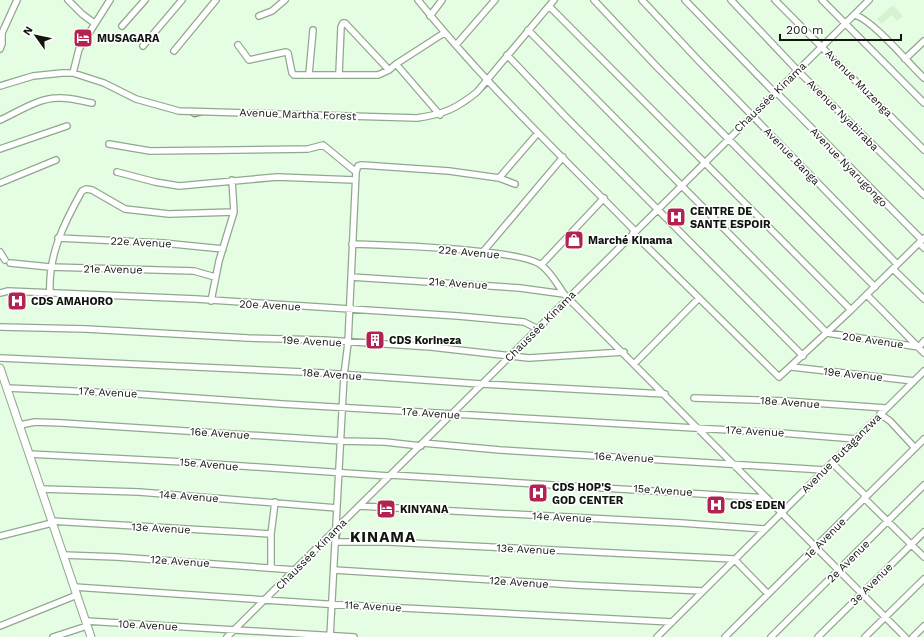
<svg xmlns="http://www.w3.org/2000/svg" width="924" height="637" viewBox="0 0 924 637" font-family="'Work Sans',sans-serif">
<rect width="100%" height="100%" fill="#e5fde3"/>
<path fill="#d5f2d1" d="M893,5L903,16L897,21L892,15L882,24L877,19Z
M534,486L544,487L543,500L532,499Z"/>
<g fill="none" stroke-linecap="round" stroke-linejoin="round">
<path stroke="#5c7b59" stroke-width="1" d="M188,113L194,117L206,114
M442,116L468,103L489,85
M431,118L439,117
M339,539L341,528
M327,541L333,540
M337,551L338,544"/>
<g stroke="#91a78e" stroke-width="8">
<path id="minor" d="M68,0L82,14L94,23
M418,0C484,83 561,155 635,231
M594,0L658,68L875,287
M642,0L698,60L897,264
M685,0L775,93
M731,0L798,71L924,195
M775,0L924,150
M822,0L924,103
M549,6L851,310
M855,15C874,21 908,63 924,78
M259,16L272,11L285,0
M430,16L442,0
M122,26L145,0
M528,30L827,333L919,347L924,341
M238,45L249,60L286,52L288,53L292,73L294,75H378L389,70L396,64L444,33
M456,45L495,0
M143,46L182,0
M0,49L2,44V33L17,0
M174,51L216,0
M507,55L563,114L803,356
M905,59L924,41
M396,64L440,115
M73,73L79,49L110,0
M309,74L313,30
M339,74L341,27L343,23H345L389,70
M0,86L33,76L62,73H73L104,83L136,99L179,111L417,118C444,114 456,109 477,92L554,0
M776,92L922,240
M0,120C18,112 38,98 58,98C69,97 81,101 92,103
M109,144L150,151L308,149L323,145L356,172
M0,149L67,126
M117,172L155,182L179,186L277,177L355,180
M499,178L537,134
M0,183L56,160
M633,233L779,377L851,310L924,238
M58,238L163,243L223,249
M919,243L924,248
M352,244C384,245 520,249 541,265C551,272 557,284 564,294L905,637
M0,252L5,260
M482,253L563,157
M10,263L50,267L194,271L215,277
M541,265L604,198
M893,269L924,299
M351,277L520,288L564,294
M0,293L8,291L196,299L458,316L524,322L538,329
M50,293C48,255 64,223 82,191L86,189L92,190L125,209L169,214L234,212
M867,295L924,353
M211,301L219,261L234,212L232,180
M0,327L86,329L248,338L324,340L431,347L529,358L624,352
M0,358L324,373L481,384L665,394
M635,363L698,299
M792,367L914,381
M7,388L137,394L282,404L781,433L856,439
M694,398L785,401L886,408
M880,414L890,421L915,448
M20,425L35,422L62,423L342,441L385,442L421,446
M423,443L500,450L825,470
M29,454L184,462L389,476
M832,463L866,496
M391,475L767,498
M41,489L139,492L337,508
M864,498L924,557
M359,506L681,523L765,529
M51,521L271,534
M0,536L52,523
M336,542H389L734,559L768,594
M63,555L117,557L296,570
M271,567V534L275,502
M334,570L576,585L703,591
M74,587L325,604L672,622
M86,621L354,637
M0,626L77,595
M53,637L87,626
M227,637L869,0
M330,637L344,375L348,343L356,172L358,166L362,165L449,171L499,178L515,184
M657,637L924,371
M725,637L924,439
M771,637L924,485
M818,637L924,532
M865,637L924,579
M913,637L924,626"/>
</g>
<g stroke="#91a78e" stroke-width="9">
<path id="major" d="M0,368L91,637"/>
</g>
<use href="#minor" stroke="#fff" stroke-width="5.5"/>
<use href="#major" stroke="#fff" stroke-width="7"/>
</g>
<defs>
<g id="hotel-square" transform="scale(1)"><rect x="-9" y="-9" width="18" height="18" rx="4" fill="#b32352" stroke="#fff"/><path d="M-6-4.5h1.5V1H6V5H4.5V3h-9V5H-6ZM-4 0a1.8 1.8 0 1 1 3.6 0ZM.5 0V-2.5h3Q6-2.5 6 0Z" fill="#fff"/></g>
<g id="hospital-square" transform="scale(1)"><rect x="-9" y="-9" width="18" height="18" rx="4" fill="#b32352" stroke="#fff"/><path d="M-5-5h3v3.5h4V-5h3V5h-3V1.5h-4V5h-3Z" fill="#fff"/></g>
<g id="shop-square" transform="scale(1)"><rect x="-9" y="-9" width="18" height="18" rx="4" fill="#b32352" stroke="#fff"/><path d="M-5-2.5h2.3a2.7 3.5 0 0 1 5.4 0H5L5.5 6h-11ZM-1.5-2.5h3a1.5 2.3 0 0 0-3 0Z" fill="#fff"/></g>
<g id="building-square" transform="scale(1)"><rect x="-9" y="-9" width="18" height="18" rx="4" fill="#b32352" stroke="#fff"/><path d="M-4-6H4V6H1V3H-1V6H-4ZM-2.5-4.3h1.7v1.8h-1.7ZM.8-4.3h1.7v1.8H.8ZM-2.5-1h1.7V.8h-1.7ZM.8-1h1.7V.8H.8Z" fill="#fff"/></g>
</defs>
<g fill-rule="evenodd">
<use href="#hotel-square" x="83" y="38"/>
<use href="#hospital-square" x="676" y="217"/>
<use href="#shop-square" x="574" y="240"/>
<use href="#hospital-square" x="17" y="301"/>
<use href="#building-square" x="375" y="340"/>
<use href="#hospital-square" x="538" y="493"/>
<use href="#hospital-square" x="716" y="505"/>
<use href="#hotel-square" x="386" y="509"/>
</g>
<g text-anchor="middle" stroke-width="3.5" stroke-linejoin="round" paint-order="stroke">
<g font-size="11" font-weight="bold" fill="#0e160d" stroke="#fff" text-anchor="start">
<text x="97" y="42">MUSAGARA</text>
<text x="690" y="215">CENTRE DE<tspan x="690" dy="13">SANTE ESPOIR</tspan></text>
<text x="588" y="244">Marché Kinama</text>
<text x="31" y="305">CDS AMAHORO</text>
<text x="389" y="344">CDS Korineza</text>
<text x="552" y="491">CDS HOP'S<tspan x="552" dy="13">GOD CENTER</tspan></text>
<text x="730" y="509">CDS EDEN</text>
<text x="400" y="513">KINYANA</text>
</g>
<g font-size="11" fill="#0e160d" stroke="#fff">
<text transform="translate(859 83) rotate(45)" y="4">Avenue Muzenga</text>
<text transform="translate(770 97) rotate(-44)" y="4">Chaussée Kinama</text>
<text transform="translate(298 114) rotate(2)" y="4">Avenue Martha Forest</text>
<text transform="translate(843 115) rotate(45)" y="4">Avenue Nyabiraba</text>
<text transform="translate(792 156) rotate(46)" y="4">Avenue Banga</text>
<text transform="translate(849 167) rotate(46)" y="4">Avenue Nyarugongo</text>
<text transform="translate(141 242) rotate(3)" y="4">22e Avenue</text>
<text transform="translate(469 252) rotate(5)" y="4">22e Avenue</text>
<text transform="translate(113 269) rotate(1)" y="4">21e Avenue</text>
<text transform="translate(458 283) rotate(4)" y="4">21e Avenue</text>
<text transform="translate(270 305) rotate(3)" y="4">20e Avenue</text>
<text transform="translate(540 326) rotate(-45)" y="4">Chaussée Kinama</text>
<text transform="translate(873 340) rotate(8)" y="4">20e Avenue</text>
<text transform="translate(312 341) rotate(3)" y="4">19e Avenue</text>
<text transform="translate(332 374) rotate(4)" y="4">18e Avenue</text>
<text transform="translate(853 374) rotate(6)" y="4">19e Avenue</text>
<text transform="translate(108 392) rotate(3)" y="4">17e Avenue</text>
<text transform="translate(790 402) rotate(4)" y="4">18e Avenue</text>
<text transform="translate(431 413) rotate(4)" y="4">17e Avenue</text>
<text transform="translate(755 431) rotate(3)" y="4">17e Avenue</text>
<text transform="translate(220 433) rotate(4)" y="4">16e Avenue</text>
<text transform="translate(841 453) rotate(-45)" y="4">Avenue Butaganzwa</text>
<text transform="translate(624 457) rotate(3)" y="4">16e Avenue</text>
<text transform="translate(209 464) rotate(5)" y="4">15e Avenue</text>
<text transform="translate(663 490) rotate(4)" y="4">15e Avenue</text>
<text transform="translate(189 496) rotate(4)" y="4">14e Avenue</text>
<text transform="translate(562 517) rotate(3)" y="4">14e Avenue</text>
<text transform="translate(161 528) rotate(3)" y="4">13e Avenue</text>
<text transform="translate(825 538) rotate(-45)" y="4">1e Avenue</text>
<text transform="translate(526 549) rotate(3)" y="4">13e Avenue</text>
<text transform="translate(311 554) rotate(-45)" y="4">Chaussée Kinama</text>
<text transform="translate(180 561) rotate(4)" y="4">12e Avenue</text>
<text transform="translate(848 561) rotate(-45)" y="4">2e Avenue</text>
<text transform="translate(519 582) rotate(4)" y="4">12e Avenue</text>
<text transform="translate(871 584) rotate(-45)" y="4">3e Avenue</text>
<text transform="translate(373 606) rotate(3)" y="4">11e Avenue</text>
<text transform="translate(148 625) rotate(3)" y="4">10e Avenue</text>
</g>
<g font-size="15" font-weight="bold" letter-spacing="1" fill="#0e160d" stroke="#fff">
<text x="383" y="542">KINAMA</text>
</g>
</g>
<g transform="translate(36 36) rotate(303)" stroke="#ffffff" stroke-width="3" paint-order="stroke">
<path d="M0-3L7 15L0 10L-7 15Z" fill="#0e160d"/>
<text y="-6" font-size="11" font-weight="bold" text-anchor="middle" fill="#0e160d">N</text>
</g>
<path d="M780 34v6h121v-6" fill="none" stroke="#0e160d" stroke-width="2"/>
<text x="786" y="34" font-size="12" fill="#0e160d" stroke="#ffffff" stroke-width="3" paint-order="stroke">200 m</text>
</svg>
